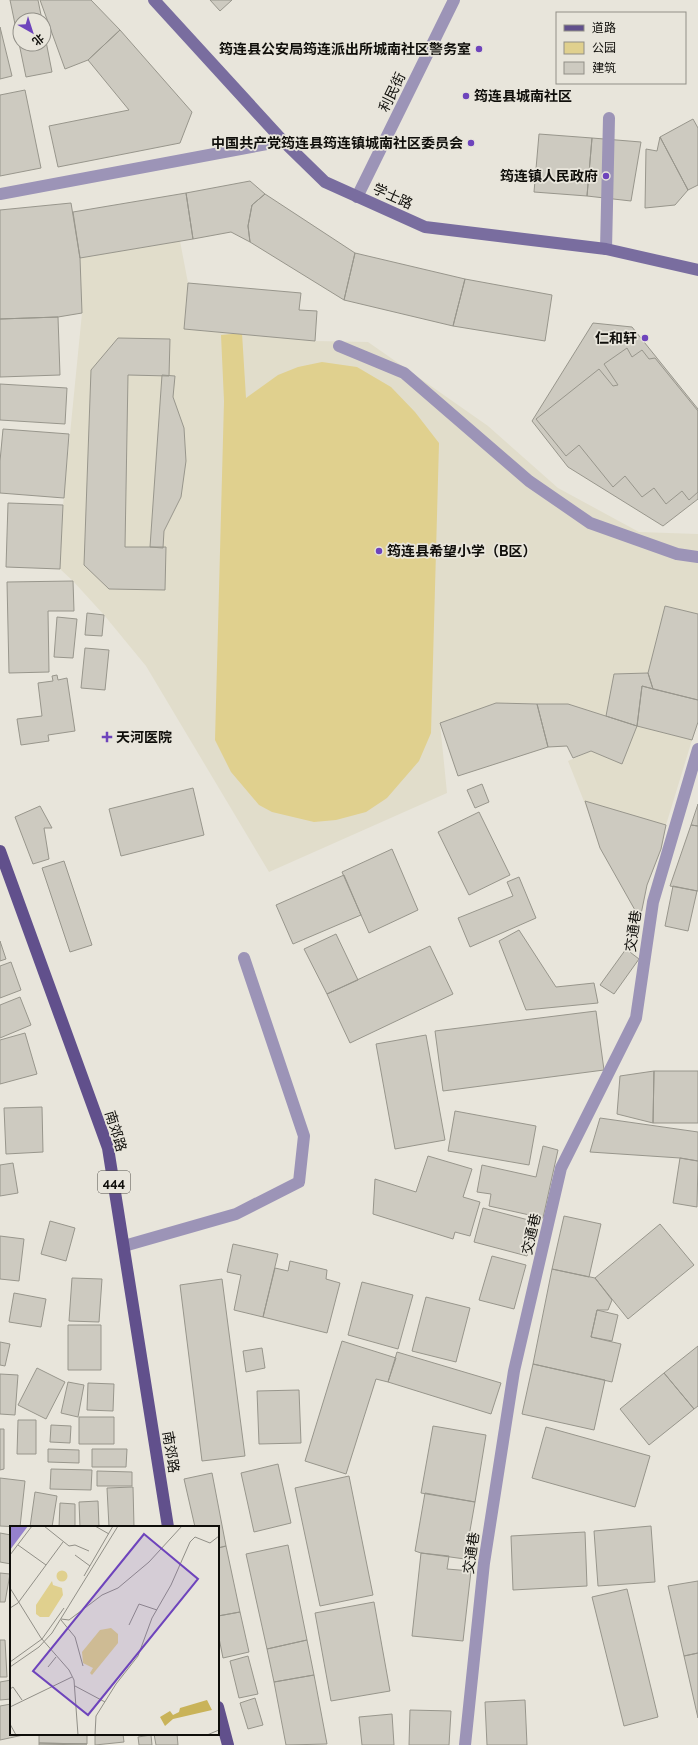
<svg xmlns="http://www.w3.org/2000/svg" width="698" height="1745" viewBox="0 0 698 1745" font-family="Raleway,'Noto Sans SC',sans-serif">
<rect width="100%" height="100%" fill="#e8e5db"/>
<path fill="#e1ddcb" d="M180,241L188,283L184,329L315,341L368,342L488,426L558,488L639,532L698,534V614L665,606L648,673L614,674L606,716L568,704L496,703L440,723L447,793L269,872L146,666L104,615L73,581L60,569L63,505L82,313L80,258Z
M637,726L692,740L666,825L661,849L647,885L589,814L568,761L591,751L622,764Z"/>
<path fill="#e0d08e" d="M242,333L246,398L278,375L298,367L322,362L357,367L391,387L415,412L439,443L431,733L419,761L387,798L366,812L336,820L314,822L272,812L259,805L231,772L215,740L224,401L221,335Z"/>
<path fill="#cdcac0" stroke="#98968c" d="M10,0H38L42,20H20V44H44V31L52,72L26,77Z
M40,0H91L120,30L88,60L65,69Z
M210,0H232L220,11Z
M0,27L12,76L0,79Z
M120,30L192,112L180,143L58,167L49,126L129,110L88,60Z
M25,90L41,168L0,176V95Z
M693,119L698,128V185L688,190L660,137Z
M539,134L592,138L587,196L534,192Z
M660,137L688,190L675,205L645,208L646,149L657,151Z
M592,138L641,142L631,201L587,196Z
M250,181L265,194L252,205L248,226L250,242L231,232L193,239L186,193Z
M186,193L193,239L80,258L73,212Z
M265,194L355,253L344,300L250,242L248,226L252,205Z
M71,203L80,258L82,313L58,317L0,319V210Z
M355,253L465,279L453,326L344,300Z
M465,279L552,295L545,341L453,326Z
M188,283L301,293L299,310L317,311L315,341L184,329Z
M58,317L60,375L0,377V319Z
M593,323L632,327L698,409V499L663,526L568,467L532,421Z
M118,338L170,339L169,376L128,375L125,547H166L165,590L109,589L84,565L91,370Z
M627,348L632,357L642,350L649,359L655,358L698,411V492L689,500L682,491L666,504L654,488L642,497L625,476L613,487L579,445L566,456L536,419L599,369L613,386L618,385L604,364Z
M162,375L175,376L173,397L184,428L186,461L181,497L164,531L163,548L150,547Z
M0,384L67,388L65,424L0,420Z
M3,429L69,434L64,498L0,493V461Z
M8,503L63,505L60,569L6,567Z
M73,581L74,611H48L49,672L9,673L7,582Z
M665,606L698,614V700L653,689L648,673Z
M87,613L104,615L102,636L85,635Z
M57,617L77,619L73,658L54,657Z
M85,648L109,650L105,690L81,688Z
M648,673L653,689L642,686L637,726L606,716L614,674Z
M57,675L58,680L67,678L75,731L48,735L49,741L21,745L17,719L42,716L38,683L53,681L52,676Z
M642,686L698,700V722L692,740L637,726Z
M496,703L537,704L548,747L458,776L440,723Z
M537,704H568L637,726L622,764L591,751L573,758L567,746L548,747Z
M482,784L489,802L475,808L467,790Z
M193,788L204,835L121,856L109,809Z
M585,801L666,825L661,849L647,885L640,919L600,848Z
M698,804V826L691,825Z
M40,806L52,828H44L49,859L33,864L15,817Z
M479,812L510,875L469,895L438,832Z
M691,825L698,826V891L670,886Z
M392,849L418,910L369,933L342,872Z
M64,861L92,945L70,952L42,868Z
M344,875L361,915L293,944L276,905Z
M519,877L536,918L470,947L458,918L513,896L507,882Z
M673,886L697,891L688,931L665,926Z
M519,930L556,987L594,983L598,1003L526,1010L499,941Z
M336,934L358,980L327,994L304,949Z
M0,941L6,959L0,961Z
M430,946L453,994L350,1043L327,994Z
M626,949L639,959L614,994L600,985Z
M11,962L21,990L0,998V966Z
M20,997L31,1025L0,1038V1005Z
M596,1011L604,1070L443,1091L435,1031Z
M25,1033L37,1074L0,1084V1040Z
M426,1035L445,1140L395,1149L376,1044Z
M654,1071H698V1123H653Z
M654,1071L653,1123L617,1114L620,1076Z
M42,1107L43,1152L6,1154L4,1108Z
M455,1111L536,1126L529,1165L448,1151Z
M600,1118L698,1132V1161L680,1158L590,1152Z
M543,1146L558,1150L543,1218L489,1206L491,1194L477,1192L482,1165L536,1177Z
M428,1156L472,1169L463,1197L480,1202L470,1236L455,1232L453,1239L373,1214L375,1179L416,1192Z
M680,1158L698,1161L697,1207L673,1203Z
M13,1163L18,1193L0,1196V1165Z
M483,1208L536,1222L527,1256L474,1242Z
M564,1216L601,1224L589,1277L552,1269Z
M50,1221L75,1228L66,1261L41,1254Z
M660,1224L694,1265L628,1319L595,1278Z
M0,1236L24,1239L19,1281L0,1279Z
M233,1244L278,1254L263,1317L234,1310L241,1275L227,1272Z
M492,1256L526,1265L514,1309L479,1300Z
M290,1261L327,1270L326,1279L340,1283L327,1333L263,1317L275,1268L288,1271Z
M552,1269L595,1278L612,1300L608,1310H597L591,1337L621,1344L612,1382L533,1364Z
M72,1278L102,1279L99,1322L69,1321Z
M222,1279L245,1456L202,1461L180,1285Z
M362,1282L413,1295L398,1349L348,1335Z
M14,1293L46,1299L41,1327L9,1322Z
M426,1297L470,1308L456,1362L412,1351Z
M597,1310L618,1315L612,1341L591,1337Z
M68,1325H101V1370H68Z
M342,1341L396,1358L388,1382L376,1379L346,1474L305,1461Z
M0,1342L10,1344L5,1366L0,1365Z
M698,1346V1406L694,1409L664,1373Z
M262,1348L265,1368L246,1372L243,1351Z
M397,1352L501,1383L491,1414L388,1382Z
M533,1364L605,1380L594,1430L522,1414Z
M37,1368L65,1382L46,1419L18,1405Z
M664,1373L694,1409L649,1445L620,1409Z
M0,1374L18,1375L15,1415L0,1414Z
M68,1382L84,1385L78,1417L61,1413Z
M88,1383L114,1384L113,1411L87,1410Z
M299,1390L301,1443L259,1444L257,1391Z
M79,1417H114V1444H79Z
M18,1420H36V1454H17Z
M51,1425L71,1426L70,1443L50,1442Z
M433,1426L486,1435L475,1502L421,1493Z
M546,1427L650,1456L635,1507L532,1478Z
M0,1429H4V1469L0,1470Z
M48,1449L79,1450V1463L48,1462Z
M92,1449H127L126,1467H92Z
M278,1464L291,1523L254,1532L241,1473Z
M51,1469L92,1470L91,1490L50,1489Z
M97,1471L132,1472V1486H97Z
M212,1473L226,1546L218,1548V1527H195L184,1479Z
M349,1476L373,1595L320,1606L295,1488Z
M0,1478L25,1481L20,1527L0,1526Z
M133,1487L134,1527H109L107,1488Z
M35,1492L57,1496L52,1527H30Z
M425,1493L475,1502L465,1559L421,1553L415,1551Z
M98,1501L99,1527H80L79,1502Z
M60,1503L75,1504V1527H59Z
M651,1526L655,1582L598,1586L594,1531Z
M585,1532L587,1586L513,1590L511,1536Z
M0,1533L11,1535V1564L0,1562Z
M288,1545L307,1640L267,1649L246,1554Z
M226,1546L240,1612L218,1616V1548Z
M421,1553L449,1556L447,1569L471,1571L463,1641L412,1636Z
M0,1573L10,1574L5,1602H0Z
M698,1581V1653L684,1656L668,1586Z
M627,1589L658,1717L624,1726L592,1597Z
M374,1602L390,1691L331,1701L315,1613Z
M240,1612L249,1652L223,1658L218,1633V1616Z
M0,1640H5L7,1677H0Z
M307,1640L314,1675L274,1682L267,1649Z
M698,1653V1718L684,1656Z
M248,1656L258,1694L239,1698L230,1661Z
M314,1675L327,1744L286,1745L274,1682Z
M11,1680V1699L0,1700V1682Z
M255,1698L263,1725L248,1729L240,1703Z
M525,1700L527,1745H487L485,1702Z
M11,1704V1734H28L0,1740V1706Z
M410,1710L451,1711L449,1745H409Z
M392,1714L394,1745H362L359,1717Z
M39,1734H87V1744L39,1743Z
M95,1734H123L124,1742L95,1745Z
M154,1734H177L178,1745H156Z
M151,1735L152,1745H139L138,1737Z
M39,1743L87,1744L39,1745Z"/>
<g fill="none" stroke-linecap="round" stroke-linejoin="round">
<path stroke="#9c94b7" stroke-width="12" d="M606,249L609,118
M124,1246L236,1214L299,1182L304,1136L244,958
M465,1745L484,1563L514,1371L561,1168L636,1018L653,902L698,749"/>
<path stroke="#9c94b7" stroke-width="12" d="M0,194L283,141
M357,197L454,0
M339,346L404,373L529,481L590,523L677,554L698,557"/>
<path stroke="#796d9f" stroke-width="12" d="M154,0L283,141L325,182L425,227L606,249L698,270"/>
<path stroke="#61508c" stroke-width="12" d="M0,851L108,1148L168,1527
M218,1707L228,1745"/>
</g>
<g fill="#6e44bc" stroke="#e8e5db" stroke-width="1.5">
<circle cx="479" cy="49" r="4"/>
<circle cx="466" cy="96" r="4"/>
<circle cx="471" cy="143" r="4"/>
<circle cx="606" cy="176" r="4"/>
<circle cx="645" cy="338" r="4"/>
<circle cx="379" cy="551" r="4"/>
<path d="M105 731h4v4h4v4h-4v4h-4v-4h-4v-4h4z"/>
</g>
<g text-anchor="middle" stroke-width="3.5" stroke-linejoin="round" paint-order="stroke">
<rect fill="#e8e5db" stroke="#504e49" stroke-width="1" x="98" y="1171" width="32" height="22" rx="3"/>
<g font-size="13" font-weight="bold" fill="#0f0e0a">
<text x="114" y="1187">444</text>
</g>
<g font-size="14" font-weight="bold" fill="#0f0e0a" stroke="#e8e5db" text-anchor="end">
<text x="471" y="54">筠连县公安局筠连派出所城南社区警务室</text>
<text x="474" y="101" text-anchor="start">筠连县城南社区</text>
<text x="463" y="148">中国共产党筠连县筠连镇城南社区委员会</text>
<text x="598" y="181">筠连镇人民政府</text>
<text x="637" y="343">仁和轩</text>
<text x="387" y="556" text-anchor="start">筠连县希望小学（B区）</text>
<text x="116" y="742" text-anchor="start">天河医院</text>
</g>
<g font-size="14" fill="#0f0e0a" stroke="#e8e5db">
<text transform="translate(392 92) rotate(-64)" y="5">利民街</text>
<text transform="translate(393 196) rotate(24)" y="5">学士路</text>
<text transform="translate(633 931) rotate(-82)" y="5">交通巷</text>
<text transform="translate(116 1131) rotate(73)" y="5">南郊路</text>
<text transform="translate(531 1234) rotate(-77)" y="5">交通巷</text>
<text transform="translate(171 1452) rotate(81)" y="5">南郊路</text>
<text transform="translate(471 1553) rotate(-82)" y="5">交通巷</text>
</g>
</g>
<g transform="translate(10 1526)">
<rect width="209" height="209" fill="#e8e5db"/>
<path d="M46.5 50a5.5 5.5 0 1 1 11 0a5.5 5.5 0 1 1-11 0ZM42,55L43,59L52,62L53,69L39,91H30L26,88V79ZM101,102L108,108V117L82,149L80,147L83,142L73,137L72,126L90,104Z" fill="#e0d08e"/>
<path d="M197,174L202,184L163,193L155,200L150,191L160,185L163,189L169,186L170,182Z" fill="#c9b359"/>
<path d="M0,0H18L0,24Z" fill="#9581cd"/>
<path fill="none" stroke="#918f87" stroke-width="1" d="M34,0L59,20L65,19L79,25M85,0L99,8M185,11L200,17L209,10M8,19L36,39M0,29L22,0M65,29L80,40M74,50L103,0M0,62L31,112L59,144L64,154L68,209M0,82L8,77L53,16M51,93L59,94L92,69L108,62L139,36L172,0M51,94L65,111L73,140M119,99L129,78L147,84M0,136L32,113L54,82M0,141L29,121L42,107L108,0M38,141L46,131M65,160L95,176M0,163L3,161L12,174M0,181L62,151M0,198L6,209M85,209L86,190L106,158L128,130L142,92L161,59L180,16L185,11M197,209L209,204"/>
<path fill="#6e44bc" fill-opacity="0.15" stroke="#6e44bc" stroke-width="2" d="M134,8L188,53L78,189L23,145Z"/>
<rect width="209" height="209" fill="none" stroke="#0f0e0a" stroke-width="2"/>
</g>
<rect x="556" y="12" width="130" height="72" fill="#e8e5db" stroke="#918f87"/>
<rect x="564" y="25" width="20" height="6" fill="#61508c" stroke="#918f87"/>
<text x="592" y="32" font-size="12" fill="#0f0e0a">道路</text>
<rect x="564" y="42" width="20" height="12" fill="#e0d08e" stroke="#918f87"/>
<text x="592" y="52" font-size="12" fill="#0f0e0a">公园</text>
<rect x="564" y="62" width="20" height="12" fill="#cdcac0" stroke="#918f87"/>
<text x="592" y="72" font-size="12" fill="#0f0e0a">建筑</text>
<g transform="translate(32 32) rotate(141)"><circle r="19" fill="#e8e5db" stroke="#918f87"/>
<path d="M0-3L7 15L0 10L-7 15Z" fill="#6e44bc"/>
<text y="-6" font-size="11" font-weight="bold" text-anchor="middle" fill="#0f0e0a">北</text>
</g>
</svg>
